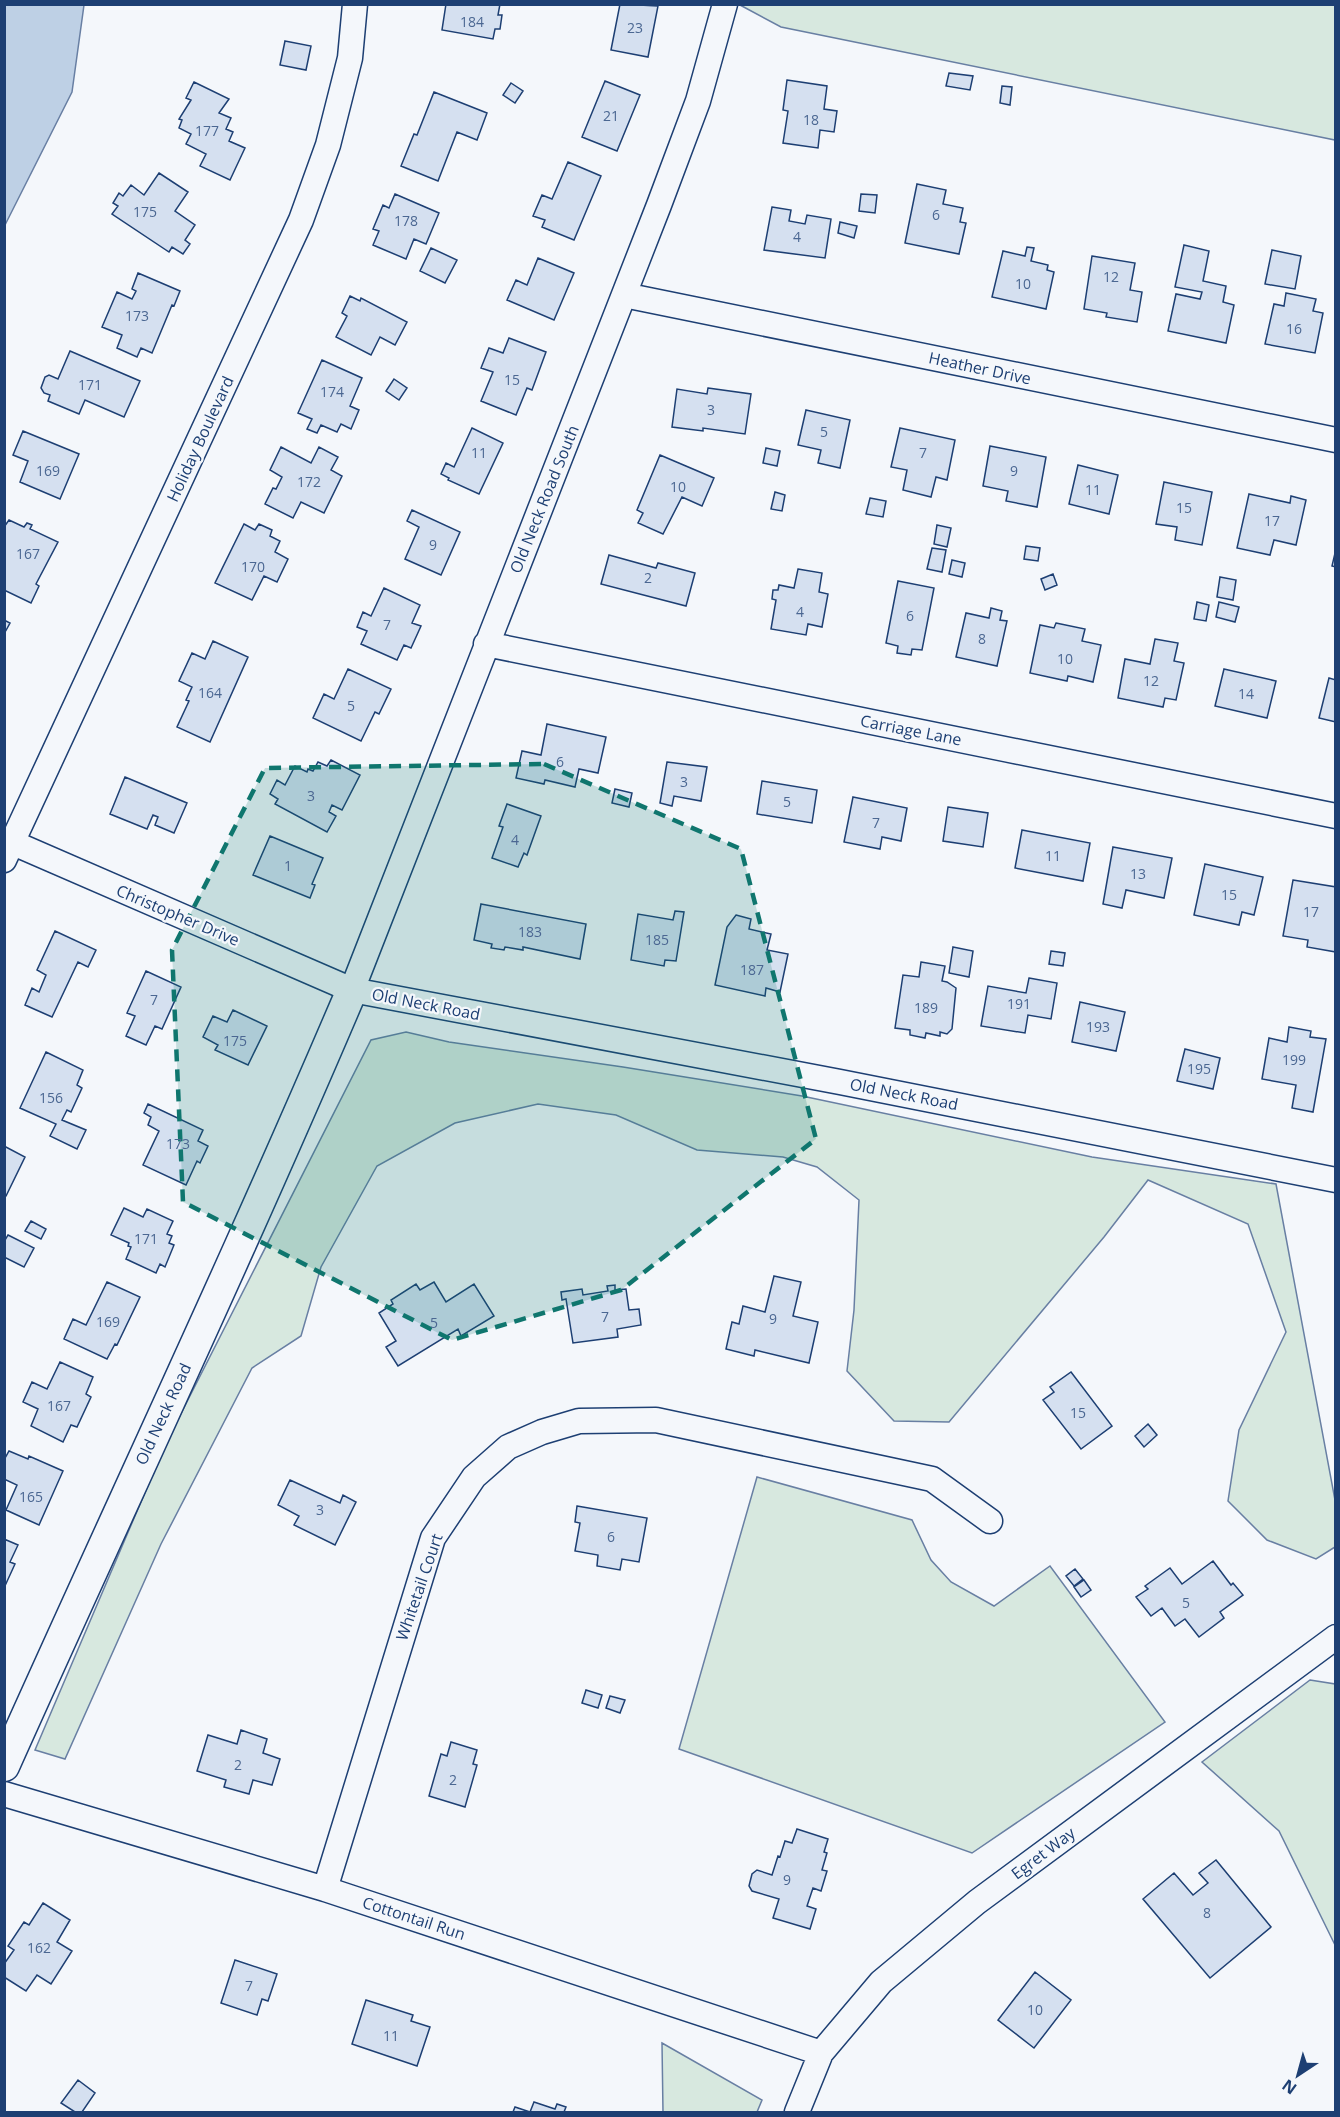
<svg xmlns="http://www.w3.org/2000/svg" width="1340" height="2117" viewBox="0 0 1340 2117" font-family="'Open Sans',sans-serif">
<rect width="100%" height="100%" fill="#f4f7fb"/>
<path fill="#d7e8df" stroke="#687fa3" stroke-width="1.5" d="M740,5H1335V140L781,27Z
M406,1032L449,1042L623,1067L802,1096L1092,1157L1276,1184L1335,1500V1547L1316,1559L1267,1540L1228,1501L1239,1430L1286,1332L1248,1224L1148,1180L1104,1237L949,1422L894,1421L847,1371L854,1310L859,1200L817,1167L783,1157L697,1150L616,1115L538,1104L455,1123L377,1166L321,1267L301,1336L252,1368L161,1544L65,1759L35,1750L167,1441L371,1040Z
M757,1477L912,1520L931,1560L951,1582L994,1606L1050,1566L1165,1722L972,1853L679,1749Z
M1310,1680L1335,1684V1945L1279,1831L1202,1762Z
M662,2043L762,2100L757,2112H663Z"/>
<path fill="#bed0e5" stroke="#687fa3" stroke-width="1.5" d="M5,4L84,5L72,92L5,225Z"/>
<path fill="#d5e0f0" stroke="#1d3f73" stroke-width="1.5" d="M446,4H500L498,15H502L500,29H495L493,39L442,30Z
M620,4L658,6L648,57L611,50Z
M285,41L311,46L306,70L280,65Z
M949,73L973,76L970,90L946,86Z
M787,80L827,86L824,109L837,111L834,132L820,130L818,148L783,143L788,111L783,110Z
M605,81L640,95L617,151L582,137Z
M194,82L229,99L219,113L231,118L226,129L233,132L229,141L245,148L230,180L200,166L206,154L186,144L191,134L179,128L182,120L179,119L191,100L186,98Z
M511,83L523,91L515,103L503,95Z
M1002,86L1012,87L1010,105L1000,103Z
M434,92L487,113L477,140L457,132L438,181L401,166L414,134L417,135Z
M568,162L601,176L574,240L542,227L545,220L533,216L542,195L552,199Z
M159,173L188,192L175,211L195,225L185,240L190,244L183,254L172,247L169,252L112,214L118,206L113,203L119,193L123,196L131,185L144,195Z
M917,184L946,190L943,204L963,208L960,222L966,223L959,254L905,243Z
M395,194L439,213L426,244L414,239L406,259L373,245L379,231L373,229L383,205L389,208Z
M861,194L877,195L875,213L859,211Z
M772,207L791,210L789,221L805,224L807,215L831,219L825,258L764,250Z
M840,222L857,226L854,238L838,233Z
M1184,245L1209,251L1203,281L1226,286L1223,302L1234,305L1226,343L1168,331L1176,294L1200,299L1202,292L1175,287Z
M1027,247L1034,248L1031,261L1048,265L1047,270L1054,272L1046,309L992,297L1003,251L1025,256Z
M431,248L457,260L445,283L420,271Z
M1272,250L1301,256L1295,289L1265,284Z
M1092,256L1135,263L1130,290L1142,292L1137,322L1106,317L1107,313L1084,309Z
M538,258L574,273L554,320L507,300L516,280L527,285Z
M138,273L180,291L174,306L172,305L152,353L141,348L137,357L117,348L122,335L102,327L117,292L132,299L136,291L132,289Z
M1286,293L1316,299L1313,311L1323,313L1315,353L1265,344L1274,304L1284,306Z
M350,296L360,301L361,298L407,322L395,345L380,337L371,355L336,337L347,316L342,313Z
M509,338L546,352L532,390L527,388L516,415L481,401L493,372L481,368L489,348L503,353Z
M70,351L140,381L124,417L85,400L79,414L48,401L50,395L44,393L41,388L45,377L49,375L58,379Z
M322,360L362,378L350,406L359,410L351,429L341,424L337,432L321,425L317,433L307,429L312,419L298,413Z
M394,379L407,388L399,400L386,391Z
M708,388L751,394L745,434L703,428V431L672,427L677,389L707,394Z
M806,410L850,420L840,468L818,463L821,450L798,445Z
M472,428L503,443L479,494L448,480L449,478L441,474L446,463L454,467Z
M900,428L955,440L947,480L936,477L931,497L903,490L907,470L891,467Z
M23,431L79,454L60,499L20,482L28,461L13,455Z
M990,446L1046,457L1037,507L1006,501L1008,491L983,486Z
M281,447L311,463L319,447L338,457L331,470L342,476L324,513L301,502L293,518L265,504L273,488L276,489L282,477L270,470Z
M766,448L780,451L777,466L763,463Z
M660,455L714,478L702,506L682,497L663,534L638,523L643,513L637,510Z
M1078,465L1118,475L1109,514L1069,504Z
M1164,482L1212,492L1202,545L1175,540L1177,527L1156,524Z
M775,492L785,495L782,511L771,509Z
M1249,494L1290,503L1291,496L1306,500L1296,545L1274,540L1270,555L1237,548Z
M870,498L886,501L883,517L866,514Z
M412,510L460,532L441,575L405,559L419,527L407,521Z
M9,520L24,527L27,523L32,525L30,529L58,542L36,584L39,586L31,603L4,590V527Z
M244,524L255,530L259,524L272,530L270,536L280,541L275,552L288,559L277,582L264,576L252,600L215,583Z
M937,525L951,528L947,547L934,544Z
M1026,546L1040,548L1038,561L1024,559Z
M932,548L946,550L942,572L927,569Z
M1336,549V567L1332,566Z
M609,555L656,568L658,563L695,573L686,606L601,584Z
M952,560L965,563L962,577L949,574Z
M798,569L822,573L819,592L828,594L822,627L808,624L806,635L771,629L776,600L772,599L773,590H778L779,585L794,588Z
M1053,574L1057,585L1045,590L1041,579Z
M1220,577L1236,580L1233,600L1217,597Z
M898,581L934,588L922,650L912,649L911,655L897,653L898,646L886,643Z
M384,588L420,605L412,623L421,626L411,648L404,645L397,660L361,644L367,631L357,627L363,612L371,616Z
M1197,602L1209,605L1206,621L1194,619Z
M1219,602L1239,607L1235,622L1216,617Z
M991,608L1002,611L1000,620L1007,621L997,666L956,657L966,613L989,618Z
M4,620L10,623L4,634Z
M1056,623L1085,629L1082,641L1101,645L1093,682L1068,676L1067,681L1030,673L1040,625L1054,628Z
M1155,639L1178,643L1174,661L1184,663L1176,700L1165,698L1163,707L1118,698L1125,659L1150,664Z
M213,641L248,657L210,742L177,727L189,701L186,700L192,687L179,681L192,653L205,659Z
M348,669L391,689L379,714L375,712L361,741L313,718L324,694L334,699Z
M1224,669L1276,681L1267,718L1215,706Z
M1329,678L1336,680V722L1319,718Z
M547,724L606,737L598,773L579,769L575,787L545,780L544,784L516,778L522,751L541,755Z
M331,760L360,775L342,810L332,805L329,812L336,816L327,832L275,804L278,799L270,794L277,780L285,785L295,766L307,772L308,769L313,771L318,762L327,766Z
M667,762L707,767L701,801L674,796L672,806L660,803Z
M125,777L187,803L174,833L155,825L158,817L153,815L147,829L110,814Z
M762,781L817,790L812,823L757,814Z
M615,789L632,793L629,807L612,803Z
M853,797L907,808L901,841L882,837L880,849L844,842Z
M507,804L541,816L527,855L524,853L518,867L492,858L503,827L499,826Z
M948,807L988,813L983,847L943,841Z
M1022,830L1090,843L1083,881L1015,868Z
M270,836L323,858L312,884L315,885L310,898L253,875Z
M1113,847L1172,858L1164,898L1126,890L1122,908L1103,904Z
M1205,864L1263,877L1254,915L1242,912L1239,925L1194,915Z
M1293,880L1336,887V952L1307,947L1308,940L1283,936Z
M481,904L586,924L580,959L523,947V950L505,947L504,950L491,948L492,944L474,940Z
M675,911L684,912L676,961L665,960L664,966L631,960L638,914L673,920Z
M736,915L751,919L749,929L771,934L767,950L788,954L780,992L766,988L765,996L715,985L727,927Z
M55,931L96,950L88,967L78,962L52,1017L25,1005L32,988L39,992L46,975L37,970Z
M953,947L973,951L969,977L949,973Z
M1051,951L1065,953L1063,966L1049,964Z
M921,962L945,966L942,981L947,982L956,988L952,1029L947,1034L940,1032V1036L926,1033L925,1038L910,1035V1030L895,1028L903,975L919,977Z
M146,971L181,987L162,1029L155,1026L146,1045L126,1036L135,1016L127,1013Z
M1029,978L1057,983L1051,1019L1028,1015L1025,1033L981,1026L988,986L1026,993Z
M1080,1002L1125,1012L1116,1051L1072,1042Z
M233,1010L267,1026L248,1065L215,1050L218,1045L203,1037L213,1016L227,1022Z
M1289,1027L1311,1031L1310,1037L1326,1039L1313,1112L1292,1108L1296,1085L1262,1079L1269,1038L1287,1042Z
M1185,1049L1220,1058L1213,1089L1177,1081Z
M46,1052L83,1070L77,1085L82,1088L71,1112L67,1110L62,1120L86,1130L77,1149L50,1136L56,1124L20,1108Z
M148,1104L203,1130L198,1141L208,1146L200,1163L197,1161L186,1185L143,1165L159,1131L148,1125L151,1117L144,1113Z
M4,1146L25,1157L6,1196H4Z
M124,1208L143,1217L147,1209L173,1221L167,1234L172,1236L169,1243L174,1245L165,1267L160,1264L156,1273L126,1259L131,1247L128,1246L129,1243L111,1235Z
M31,1221L46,1229L41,1239L25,1231Z
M8,1235L34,1248L24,1267L4,1257V1242Z
M774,1276L801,1282L793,1316L818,1322L809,1363L755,1350L754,1356L726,1349L732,1322L739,1324L743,1306L765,1312Z
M107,1282L140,1297L117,1345L115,1344L107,1359L64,1339L73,1319L86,1325Z
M434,1282L446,1302L474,1284L494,1316L461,1336L458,1329L398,1366L386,1347L396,1341L379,1313L393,1304L391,1300L416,1284L420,1290Z
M615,1285V1290L626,1289L629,1310L639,1309L641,1325L617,1329L618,1337L573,1343L566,1299L562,1300L561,1292L582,1289L583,1295L608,1291L607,1286Z
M60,1362L93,1377L86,1394L91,1397L77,1427L71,1425L63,1442L31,1426L38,1409L23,1402L32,1382L47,1389Z
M1071,1372L1112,1426L1081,1449L1043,1400L1054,1392L1050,1387Z
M1148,1424L1157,1435L1144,1447L1135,1436Z
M9,1451L28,1459L29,1456L63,1471L39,1525L6,1510L17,1485L4,1479V1460Z
M290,1480L340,1503L343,1495L356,1502L335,1545L294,1525L299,1516L278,1505Z
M577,1506L647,1518L639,1562L622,1559L620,1570L597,1566L598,1555L575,1551L580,1523L575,1522Z
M4,1539L18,1545L10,1562L15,1564L4,1588Z
M1213,1561L1231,1585L1233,1583L1243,1595L1220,1612L1224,1618L1199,1637L1185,1619L1175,1626L1162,1608L1151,1616L1136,1597L1148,1589L1145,1586L1170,1568L1182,1584Z
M1075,1569L1083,1579L1074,1586L1066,1576Z
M1084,1580L1091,1590L1081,1597L1074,1587Z
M586,1690L602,1695L598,1708L582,1703Z
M610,1696L625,1700L620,1713L606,1708Z
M241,1730L267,1739L263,1753L280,1759L272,1785L253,1780L249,1794L224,1787L226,1780L197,1771L208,1735L237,1744Z
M451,1742L477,1750L473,1764L477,1765L465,1807L429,1796L441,1754L447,1756Z
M797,1829L828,1839L824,1852L827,1853L822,1870L827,1871L821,1891L813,1888L807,1906L816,1909L810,1929L773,1918L779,1899L752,1891L749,1886L752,1874L757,1870L772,1875L778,1856L780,1857L785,1841L792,1843Z
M1216,1860L1271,1927L1210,1978L1143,1899L1174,1873L1193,1895L1208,1883L1199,1873Z
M43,1903L70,1920L57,1942L72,1951L51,1984L37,1975L26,1991L4,1977V1964L14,1950L8,1946L24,1922L29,1925Z
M235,1960L277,1974L268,2001L262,1999L257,2015L221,2003Z
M1035,1972L1071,2000L1034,2048L998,2020Z
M366,2000L413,2015L411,2021L430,2027L417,2066L352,2044Z
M78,2080L95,2093L82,2112H75L61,2103Z
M534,2102L555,2109L557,2104L566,2107L564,2112H567H513L515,2107L530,2112Z"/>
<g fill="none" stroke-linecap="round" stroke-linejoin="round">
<g stroke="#1d3f73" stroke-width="27">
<path id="minor" d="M624,295L1336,440
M486,644L1336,816
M4,839L352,990L840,1082L1336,1180
M4,860L301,220L328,145L350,58L355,4
M352,990L659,205L698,101L725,4
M4,1794L325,1889L821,2053
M325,1889L433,1538L474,1477L508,1447L542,1432L579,1421L656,1420L932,1479L990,1521
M797,2112L821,2053L881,1982L977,1902L1336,1637"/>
</g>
<g stroke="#1d3f73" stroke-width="33">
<path id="tertiary" d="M4,1766C120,1507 241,1251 352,990"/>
</g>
<use href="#minor" stroke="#f4f7fb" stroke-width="24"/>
<use href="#tertiary" stroke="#f4f7fb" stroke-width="30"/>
</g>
<path fill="#0f766e" fill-opacity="0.2" stroke="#0f766e" stroke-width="4.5" stroke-dasharray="12 8" stroke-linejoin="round" d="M544,764L741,849L816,1139L621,1290L452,1340L183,1202L172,950L265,768Z"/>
<g text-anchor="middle" stroke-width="4.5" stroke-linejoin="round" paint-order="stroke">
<g font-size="14" fill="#4b6792">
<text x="472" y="27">184</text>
<text x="635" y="33">23</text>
<text x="611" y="121">21</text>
<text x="811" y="125">18</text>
<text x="207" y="136">177</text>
<text x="145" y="217">175</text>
<text x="936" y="220">6</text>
<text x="406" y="226">178</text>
<text x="797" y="242">4</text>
<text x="1111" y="282">12</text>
<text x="1023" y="289">10</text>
<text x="137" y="321">173</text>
<text x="1294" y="334">16</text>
<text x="512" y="385">15</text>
<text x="90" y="390">171</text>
<text x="332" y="397">174</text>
<text x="711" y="415">3</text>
<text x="824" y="437">5</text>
<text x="479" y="458">11</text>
<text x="923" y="458">7</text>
<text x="48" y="476">169</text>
<text x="1014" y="476">9</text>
<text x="309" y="487">172</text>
<text x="678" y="492">10</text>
<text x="1093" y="495">11</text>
<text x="1184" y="513">15</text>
<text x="1272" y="526">17</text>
<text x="433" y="550">9</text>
<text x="28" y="559">167</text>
<text x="253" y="572">170</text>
<text x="648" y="583">2</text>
<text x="800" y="617">4</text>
<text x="910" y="621">6</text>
<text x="387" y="630">7</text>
<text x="982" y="644">8</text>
<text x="1065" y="664">10</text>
<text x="1151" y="686">12</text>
<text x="210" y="698">164</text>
<text x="1246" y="699">14</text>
<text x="351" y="711">5</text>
<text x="560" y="767">6</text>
<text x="684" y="787">3</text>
<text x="311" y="801">3</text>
<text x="787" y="807">5</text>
<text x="876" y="828">7</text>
<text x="515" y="845">4</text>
<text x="1053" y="861">11</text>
<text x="288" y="871">1</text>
<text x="1138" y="879">13</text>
<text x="1229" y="900">15</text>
<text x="1311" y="917">17</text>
<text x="530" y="937">183</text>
<text x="657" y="945">185</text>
<text x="752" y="975">187</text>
<text x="154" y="1005">7</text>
<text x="1019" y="1009">191</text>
<text x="926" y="1013">189</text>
<text x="1098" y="1032">193</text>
<text x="235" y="1046">175</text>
<text x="1294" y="1065">199</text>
<text x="1199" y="1074">195</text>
<text x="51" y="1103">156</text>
<text x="178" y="1149">173</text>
<text x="146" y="1244">171</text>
<text x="605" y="1322">7</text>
<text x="773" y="1324">9</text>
<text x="108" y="1327">169</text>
<text x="434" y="1328">5</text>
<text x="59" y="1411">167</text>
<text x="1078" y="1418">15</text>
<text x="31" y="1502">165</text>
<text x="320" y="1515">3</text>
<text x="611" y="1542">6</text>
<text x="1186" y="1608">5</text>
<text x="238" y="1770">2</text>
<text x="453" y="1785">2</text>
<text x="787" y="1885">9</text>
<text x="1207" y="1918">8</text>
<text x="39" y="1953">162</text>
<text x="249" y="1991">7</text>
<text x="1035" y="2015">10</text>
<text x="391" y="2041">11</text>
</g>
<g font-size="16" fill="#1d3f73" stroke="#f4f7fb">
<text transform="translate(980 368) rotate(12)" y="6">Heather Drive</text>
<text transform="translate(200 439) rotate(-65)" y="6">Holiday Boulevard</text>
<text transform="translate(544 499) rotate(-68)" y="6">Old Neck Road South</text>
<text transform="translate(911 730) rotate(11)" y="6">Carriage Lane</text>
<text transform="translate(178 915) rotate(23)" y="6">Christopher Drive</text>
<text transform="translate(426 1004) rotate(11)" y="6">Old Neck Road</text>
<text transform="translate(904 1094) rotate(11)" y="6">Old Neck Road</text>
<text transform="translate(163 1414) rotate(-65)" y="6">Old Neck Road</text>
<text transform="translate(419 1587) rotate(-71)" y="6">Whitetail Court</text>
<text transform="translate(1043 1853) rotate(-37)" y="6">Egret Way</text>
<text transform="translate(414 1918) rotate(18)" y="6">Cottontail Run</text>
</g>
</g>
<rect width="1340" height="2117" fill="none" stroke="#1d3f73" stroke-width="12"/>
<g transform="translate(1298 2075) rotate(216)" stroke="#f4f7fb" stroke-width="4.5" paint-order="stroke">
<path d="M0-4.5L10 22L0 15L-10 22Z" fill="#1d3f73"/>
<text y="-9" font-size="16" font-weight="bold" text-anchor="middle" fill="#1d3f73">N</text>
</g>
</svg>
